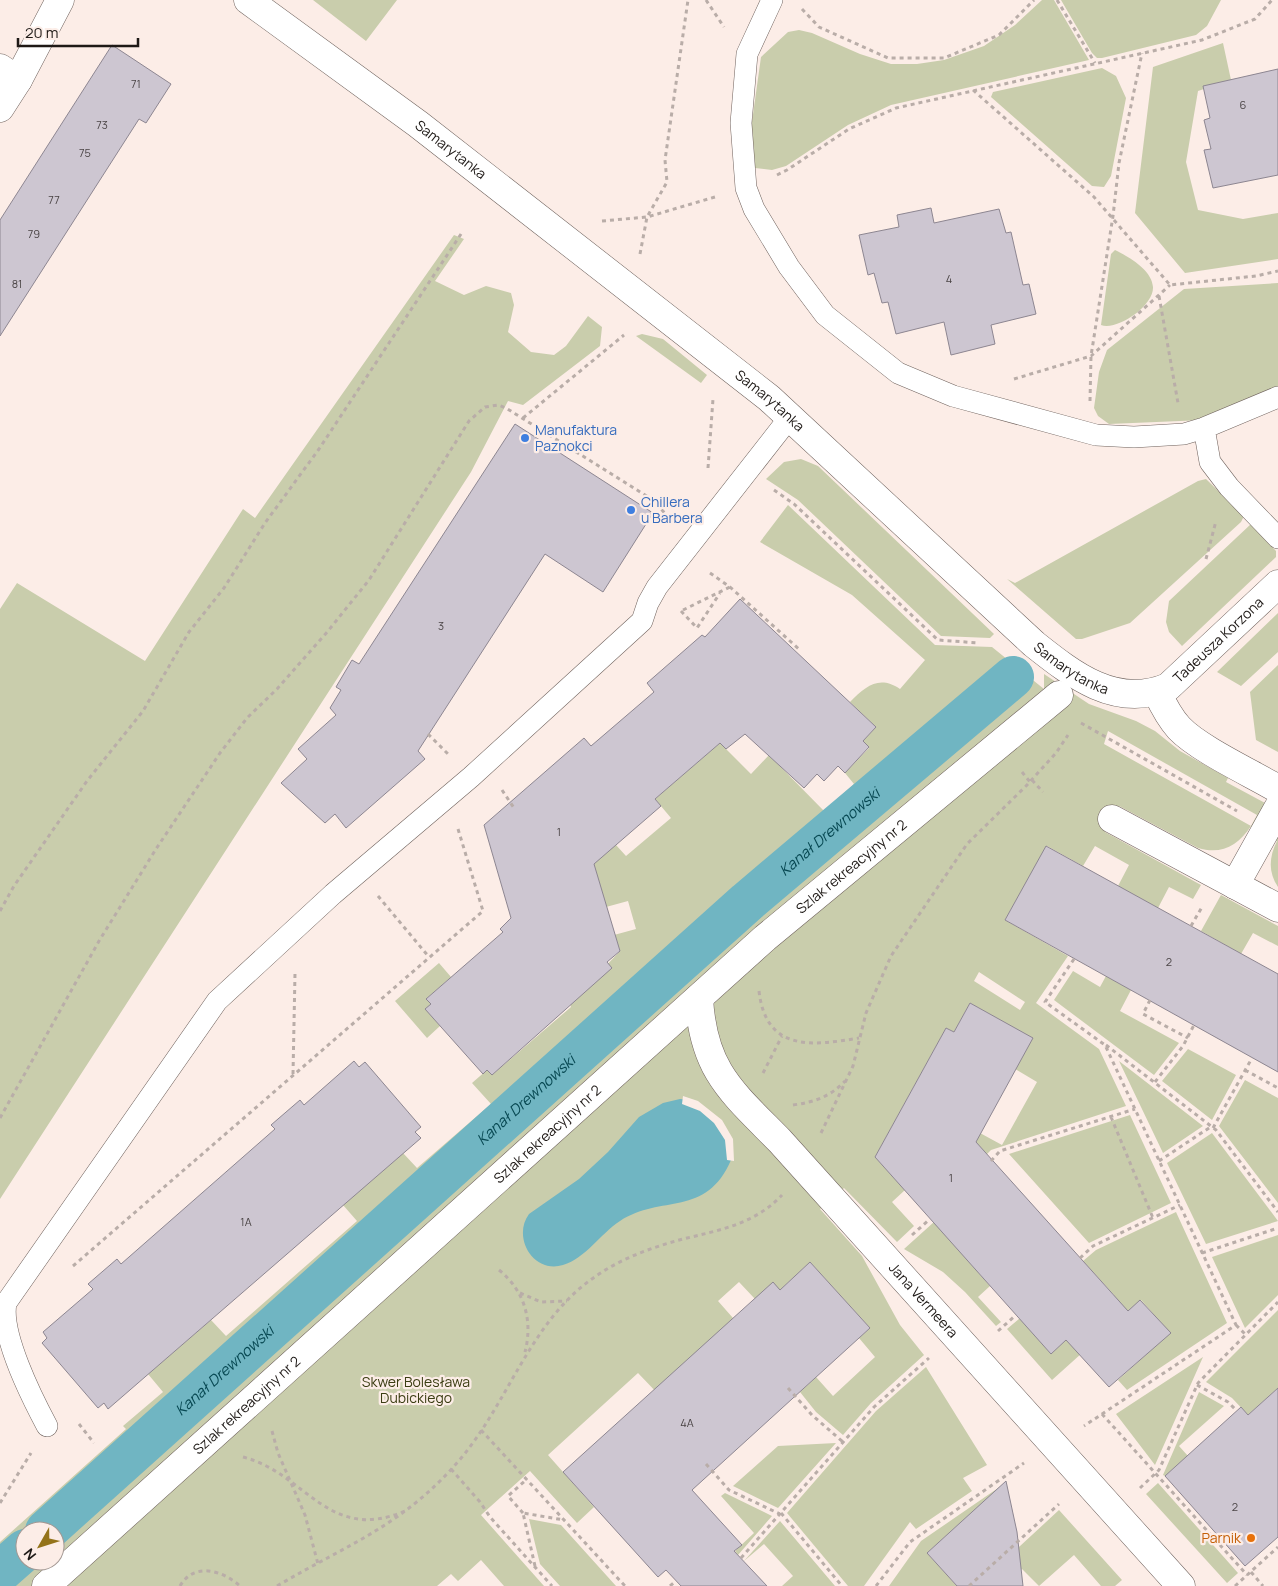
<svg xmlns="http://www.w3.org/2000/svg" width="1278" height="1586" viewBox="0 0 1278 1586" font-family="Manrope,sans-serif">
<rect width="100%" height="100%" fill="#fcede7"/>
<path fill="#c9cdac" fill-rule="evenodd" d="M313,0H397L366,41Z
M1042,0H1054L1089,60L891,105L848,125L786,166L772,170L755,168L751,160L749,143L761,57L788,32L799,30L812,33L860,54L891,64H917L944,60L984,46L1015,25Z
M1061,0H1221L1207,26L1196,35L1102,58H1097L1092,53Z
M1223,43L1231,80L1198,91L1186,162L1198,210L1243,219L1278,213V259L1185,273L1135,213L1153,67Z
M1102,68L1116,76L1126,98L1111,176L1104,187L1092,186L991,97L993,92Z
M454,235L464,239L435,281L464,295L486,286L511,293L514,305L508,332L531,352L554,355L566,346L588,316L602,327L600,346L523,405L508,401L471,472L0,1199V609L17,583L145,661L243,509L255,518Z
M1115,250C1129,257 1152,270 1153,287C1154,306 1117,331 1101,325L1111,254Z
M1278,283V388L1204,420L1109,424L1098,416L1094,408L1099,372L1107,350L1184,289Z
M642,334L663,339L707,375L701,383L636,336Z
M801,459L818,466L994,634L990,638L941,636L798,500L766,479L784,462Z
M1206,479L1244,516L1241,522L1130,623L1082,639H1076L1007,579L1015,583L1198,481Z
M788,505L935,645L992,647L1044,689V674L1089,704L1136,721L1155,731L1180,751L1228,778L1226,782L1278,810V887C1268,872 1269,857 1277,841L1251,826C1238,846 1221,855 1198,848L1119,806L1105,832L1201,885L1193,899L1169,887L1158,908L1118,886L1129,865L1095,846L1083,866L1047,846L1005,920L1068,956L1036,1003L1099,1049L1126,1106L991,1150L986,1155L975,1143L980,1133L1002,1145L1037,1082L1015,1069L1032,1038L970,1003L954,1032L946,1028L875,1157L905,1190L892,1202L914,1226L897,1242L844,1188L820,1209L862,1256L900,1325L924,1355L871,1403L843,1435L816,1412L800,1392L816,1377L833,1396L875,1357L859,1338L870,1328L810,1262L780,1290L755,1299L739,1282L718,1301L740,1326L661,1397L638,1373L548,1455L594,1507L577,1523L530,1471L481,1515L544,1586H504L481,1560L458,1581L451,1574L437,1586H0V1542L126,1429L123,1426L163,1392L148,1374L211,1320L226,1336L357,1221L343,1205L403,1153L417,1168L491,1104L472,1083L487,1070L492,1075L571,1007L570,1004L620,951L614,935L636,929L628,901L606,907L577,867L616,845L626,856L671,818L655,799L720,743L751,774L769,755L824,811L854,784L845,773L869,748L863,741L876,727L850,702C866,686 879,675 900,689L925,660L852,595L760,542ZM1108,731L1257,815L1251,826L1104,744ZM979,972L1025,1002L1020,1010L974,981ZM25,1531H55V1561H25Z
M1251,524L1276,551V557L1182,646L1169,632L1166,622L1169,601Z
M1278,613V652L1241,686L1217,672Z
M1278,665V752L1256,740L1250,692Z
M1221,895L1278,926V946L1253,933L1241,954L1201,931Z
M439,963L451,977L426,999L431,1004L426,1009L440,1026L427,1038L395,1001Z
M1073,971L1100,987L1106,976L1131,990L1120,1011L1179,1043L1154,1075L1054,1000Z
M1188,1049L1236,1075L1212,1120L1162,1081Z
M1119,1061L1203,1126L1163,1153Z
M1245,1080L1278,1098V1203L1219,1126Z
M1130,1115L1171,1203L1089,1243L1009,1154Z
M1212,1133L1278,1221L1206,1244L1167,1163Z
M1176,1212L1227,1323L1127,1390L1118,1380L1170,1333L1141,1300L1052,1380L1007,1329L1020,1318L1051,1354L1114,1295L1083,1261L1096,1250Z
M934,1222L990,1286L978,1297L1001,1322L996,1326L965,1292L943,1272L904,1249Z
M1278,1235V1295L1245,1328L1212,1257Z
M1278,1310V1388L1248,1415L1232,1398L1206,1382Z
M1203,1357L1155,1465L1116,1414Z
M926,1367L987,1465L963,1478L972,1491L916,1529L910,1522L864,1586H848L787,1513L876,1411Z
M1199,1392L1224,1406L1179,1446L1188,1456L1165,1476L1163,1475Z
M836,1443L778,1508L733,1486L778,1446Z
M1158,1483L1238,1573L1227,1583L1146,1494Z
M1001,1486L927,1553L957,1586H889L921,1541Z
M725,1493L772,1516L738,1555L735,1551L754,1533L721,1496Z
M1059,1510L1122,1580L1115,1586H1101L1074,1555L1039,1586L1022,1569L1003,1586H977Z
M529,1519L561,1525L616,1586H560L540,1564Z
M780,1521L835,1586H782L793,1576L764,1544L744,1561Z"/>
<path fill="#70b5c2" d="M680,1099L689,1100L720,1121L731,1160C706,1218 661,1194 620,1221C600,1234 586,1258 563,1265C533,1274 512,1237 529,1214L579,1179L608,1152L639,1117L663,1103Z"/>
<path fill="#fcede7" d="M683,1096L698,1101L722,1120L733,1139L734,1161L727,1160L725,1140L714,1123L700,1111L682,1104Z"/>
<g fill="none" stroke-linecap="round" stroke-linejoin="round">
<g stroke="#70b5c2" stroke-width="42">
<path id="s1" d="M46,1531L747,902L1013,677"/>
<path d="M0,1572L25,1550"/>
</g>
</g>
<path fill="#cdc6d1" stroke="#8d8691" d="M112,45L171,84L146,123L139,119L0,336V220Z
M1278,69V175L1213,188L1204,150L1211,149L1204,120L1210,118L1203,86Z
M931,208L934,223L999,209L1006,233L1011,232L1023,285L1029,284L1036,314L991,325L995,344L951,355L944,322L896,334L888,302L882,303L874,273L868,275L859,235L899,227L897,215Z
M515,424L653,513L603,592L545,554L418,751L425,759L346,828L335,814L325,823L281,783L307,759L298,749L336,715L330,708L341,690L336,687L352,660L359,664Z
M740,599L876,727L863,741L869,747L845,773L838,766L824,781L817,774L804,788L745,734L726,749L720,743L655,799L661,806L594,864L620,951L607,962L612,968L492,1075L487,1070L483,1074L425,1009L431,1004L426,999L503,932L500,929L511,918L484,825L584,738L591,746L654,692L647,683L702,635L705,637Z
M1046,846L1278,974V1072L1005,920Z
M970,1003L1033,1038L976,1142L1128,1311L1140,1300L1171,1333L1109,1387L1066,1340L1051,1354L875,1157L946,1028L954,1032Z
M354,1061L359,1067L365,1062L421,1127L415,1132L421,1138L108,1409L104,1403L98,1408L42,1343L47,1338L43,1332L93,1289L88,1284L117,1259L121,1264L275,1129L271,1125L300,1100L304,1105Z
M810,1262L870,1328L692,1490L742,1545L734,1551L767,1586H681L666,1570L658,1577L563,1472L773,1282L780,1290Z
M1278,1388V1537L1245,1566L1165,1476L1241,1407L1248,1415Z
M1006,1481L1017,1532L1023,1586H957L927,1553Z"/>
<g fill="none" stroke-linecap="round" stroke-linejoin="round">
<g stroke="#6f625d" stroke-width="22">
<path id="lane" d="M772,0L747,54L741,123L746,188L754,209L789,267L825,315L898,373L953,396L1096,435L1134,437L1184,434L1204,428L1278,397
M1204,428L1210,462L1229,487L1278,538
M47,1426C32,1398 0,1334 6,1303L217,1001L333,894L471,777L642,621L648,603L657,587L790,417"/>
</g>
<g stroke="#6f625d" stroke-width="29">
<g id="street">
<path id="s2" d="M248,0L418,124L769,398L1034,644C1073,675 1116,709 1168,687L1278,584"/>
<path d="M0,68L18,80"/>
<path d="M1157,692C1163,705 1169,717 1179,728C1199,749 1251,773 1278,789"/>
<path d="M1112,819L1278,908"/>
<path d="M1235,885L1278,808"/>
<path id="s3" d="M699,998C703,1071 732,1092 780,1141L1181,1586"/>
<path id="s4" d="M46,1586L765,938L1059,695"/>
</g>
</g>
<g stroke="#6f625d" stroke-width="29">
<path id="secondary" d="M0,108L18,80L60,0"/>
</g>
<path stroke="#b9ada8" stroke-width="3" stroke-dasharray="4 4" stroke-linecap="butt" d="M706,0L724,27
M1057,0L1095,63
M802,9L819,27L888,58H944L999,35L1034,0
M973,90L1094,197L1170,285L1256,276L1278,271
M777,175L787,170L849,129L896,108L1202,40L1255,19L1272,0
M602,221L647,217L715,197
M640,254L647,217L667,182L665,160L688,0
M1159,296L1178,403
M1014,379L1091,356L1170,285
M1090,401L1091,356L1113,216L1119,163L1142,53
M523,418L624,335
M708,468L713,399
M774,490L794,504L938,640L979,643
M1206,559L1216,521
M710,573L730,587L800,650
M683,610L730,587
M681,611L697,628L720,593
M1081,723L1237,811
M428,734L448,754
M1022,772L1030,782
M1032,780L1043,792
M502,790L514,808
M378,896L429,957
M0,911L14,886L87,781L143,711L189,632L224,588L265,523L319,449L463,231
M1191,926L1202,907
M1074,959L1045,1002L1105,1045L1236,1325L1084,1426
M759,991C766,1052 812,1046 859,1038
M1150,1000L1143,1014L1188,1038
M1106,1045L1216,1130L1278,1212
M1245,1070L1278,1088
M763,1073L782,1036
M293,1074L295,973
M1155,1082L1183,1046L1194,1025
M793,1105C814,1102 830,1097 845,1081
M1111,1117L1153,1218
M0,1118L99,941L156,849L220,753L247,718L277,689L328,631L369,580L469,421L485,407L498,405L506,408L653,500L670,519
M1213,1128L1252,1058
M821,1133L853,1066L866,1013L891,956L967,844L1026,786L1056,753L1068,735
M991,1161L1000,1151L1135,1109
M1159,1161L1212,1126
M912,1235L930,1219
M1202,1253L1278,1228
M1080,1258L1093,1246L1180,1205
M73,1266L483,911L458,829
M499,1270C525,1291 533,1321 525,1352
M520,1293L541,1302L567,1301
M1236,1325L1246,1335
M998,1331L1016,1315
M1197,1385L1228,1402L1237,1411
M788,1388L812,1415L843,1442
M1102,1414L1247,1575
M79,1424L94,1443
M481,1430L625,1586
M272,1431L278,1453L305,1515L318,1564
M243,1457C306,1473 328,1544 405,1511
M706,1464L729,1490L780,1514
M451,1469L480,1502L490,1517L552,1586
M1140,1488L1159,1470L1198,1383L1278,1302
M0,1503L31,1453
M523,1513L508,1496L527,1479
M781,1513L842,1586
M741,1558L874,1407L929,1358
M535,1566L523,1513L564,1520
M1251,1572L1263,1586
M180,1586C194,1562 222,1570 240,1586
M277,1586C350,1543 405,1525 462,1457C510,1399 531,1320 596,1276C622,1258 653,1247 683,1239C720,1230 755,1224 782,1195
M670,1586L676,1581
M876,1586L910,1542L1024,1463
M969,1586L1059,1504
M1235,1586L1278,1547"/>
<use href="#lane" stroke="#fff" stroke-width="21"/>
<use href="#street" stroke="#fff" stroke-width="28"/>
<use href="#secondary" stroke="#fff" stroke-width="28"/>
</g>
<g fill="#3f7fe0" stroke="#fcede7" stroke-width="2">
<circle cx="525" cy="438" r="5"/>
<circle cx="631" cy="510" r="5"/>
</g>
<circle fill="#e8710a" stroke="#fcede7" stroke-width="2" cx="1251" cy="1538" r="5"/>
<g text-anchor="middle" stroke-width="4.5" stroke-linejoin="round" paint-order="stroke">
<g font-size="11" fill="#4a4445">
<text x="136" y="88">71</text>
<text x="1243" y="109">6</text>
<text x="102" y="129">73</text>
<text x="85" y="157">75</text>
<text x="54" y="204">77</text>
<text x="34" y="238">79</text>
<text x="949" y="283">4</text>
<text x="17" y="288">81</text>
<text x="441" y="630">3</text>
<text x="559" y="836">1</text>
<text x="1169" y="966">2</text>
<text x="951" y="1182">1</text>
<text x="246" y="1226">1A</text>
<text x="687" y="1427">4A</text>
<text x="1235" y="1511">2</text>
</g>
<g font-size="14" fill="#1e1916" stroke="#fcede7">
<text dy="5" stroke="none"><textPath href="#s2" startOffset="252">Samarytanka</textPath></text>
<text dy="5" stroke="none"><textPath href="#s2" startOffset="658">Samarytanka</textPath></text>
<text dy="5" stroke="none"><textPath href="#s2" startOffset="1235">Tadeusza Korzona</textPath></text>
<text dy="5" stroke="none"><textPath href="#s2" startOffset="1062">Samarytanka</textPath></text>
<text dy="5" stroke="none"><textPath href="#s4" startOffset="1080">Szlak rekreacyjny nr 2</textPath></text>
<text dy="5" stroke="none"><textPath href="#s4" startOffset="675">Szlak rekreacyjny nr 2</textPath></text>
<text dy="5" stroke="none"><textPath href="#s3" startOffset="384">Jana Vermeera</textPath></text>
<text dy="5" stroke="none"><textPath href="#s4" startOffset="270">Szlak rekreacyjny nr 2</textPath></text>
</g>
<g font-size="14" fill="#366cbe" stroke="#fcede7" text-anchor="start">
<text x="535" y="435">Manufaktura<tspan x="535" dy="16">Paznokci</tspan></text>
<text x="641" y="507">Chillera<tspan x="641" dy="16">u Barbera</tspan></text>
</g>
<g font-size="14" fill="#3b3d13" stroke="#fcede7">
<text x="416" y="1387">Skwer Bolesława<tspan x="416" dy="16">Dubickiego</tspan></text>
</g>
<g font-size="14" fill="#c56008" stroke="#fcede7" text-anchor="end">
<text x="1241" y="1543">Parnik</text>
</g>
<g font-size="15" font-style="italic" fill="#074852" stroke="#fcede7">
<text dy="5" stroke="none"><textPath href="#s1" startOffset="1050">Kanał Drewnowski</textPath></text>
<text dy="5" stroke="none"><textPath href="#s1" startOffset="645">Kanał Drewnowski</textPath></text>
<text dy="5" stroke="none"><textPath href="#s1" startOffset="240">Kanał Drewnowski</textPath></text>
</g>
</g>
<g transform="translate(40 1546) rotate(231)"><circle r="24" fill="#fcede7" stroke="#a39893"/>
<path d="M0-4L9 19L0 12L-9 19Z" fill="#94731a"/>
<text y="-8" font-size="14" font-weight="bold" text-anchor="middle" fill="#1e1916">N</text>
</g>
<path d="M18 38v8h120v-8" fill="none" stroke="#1e1916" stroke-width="2.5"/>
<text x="25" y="38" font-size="15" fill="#1e1916" stroke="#fcede7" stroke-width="4" paint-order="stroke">20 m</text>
</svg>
